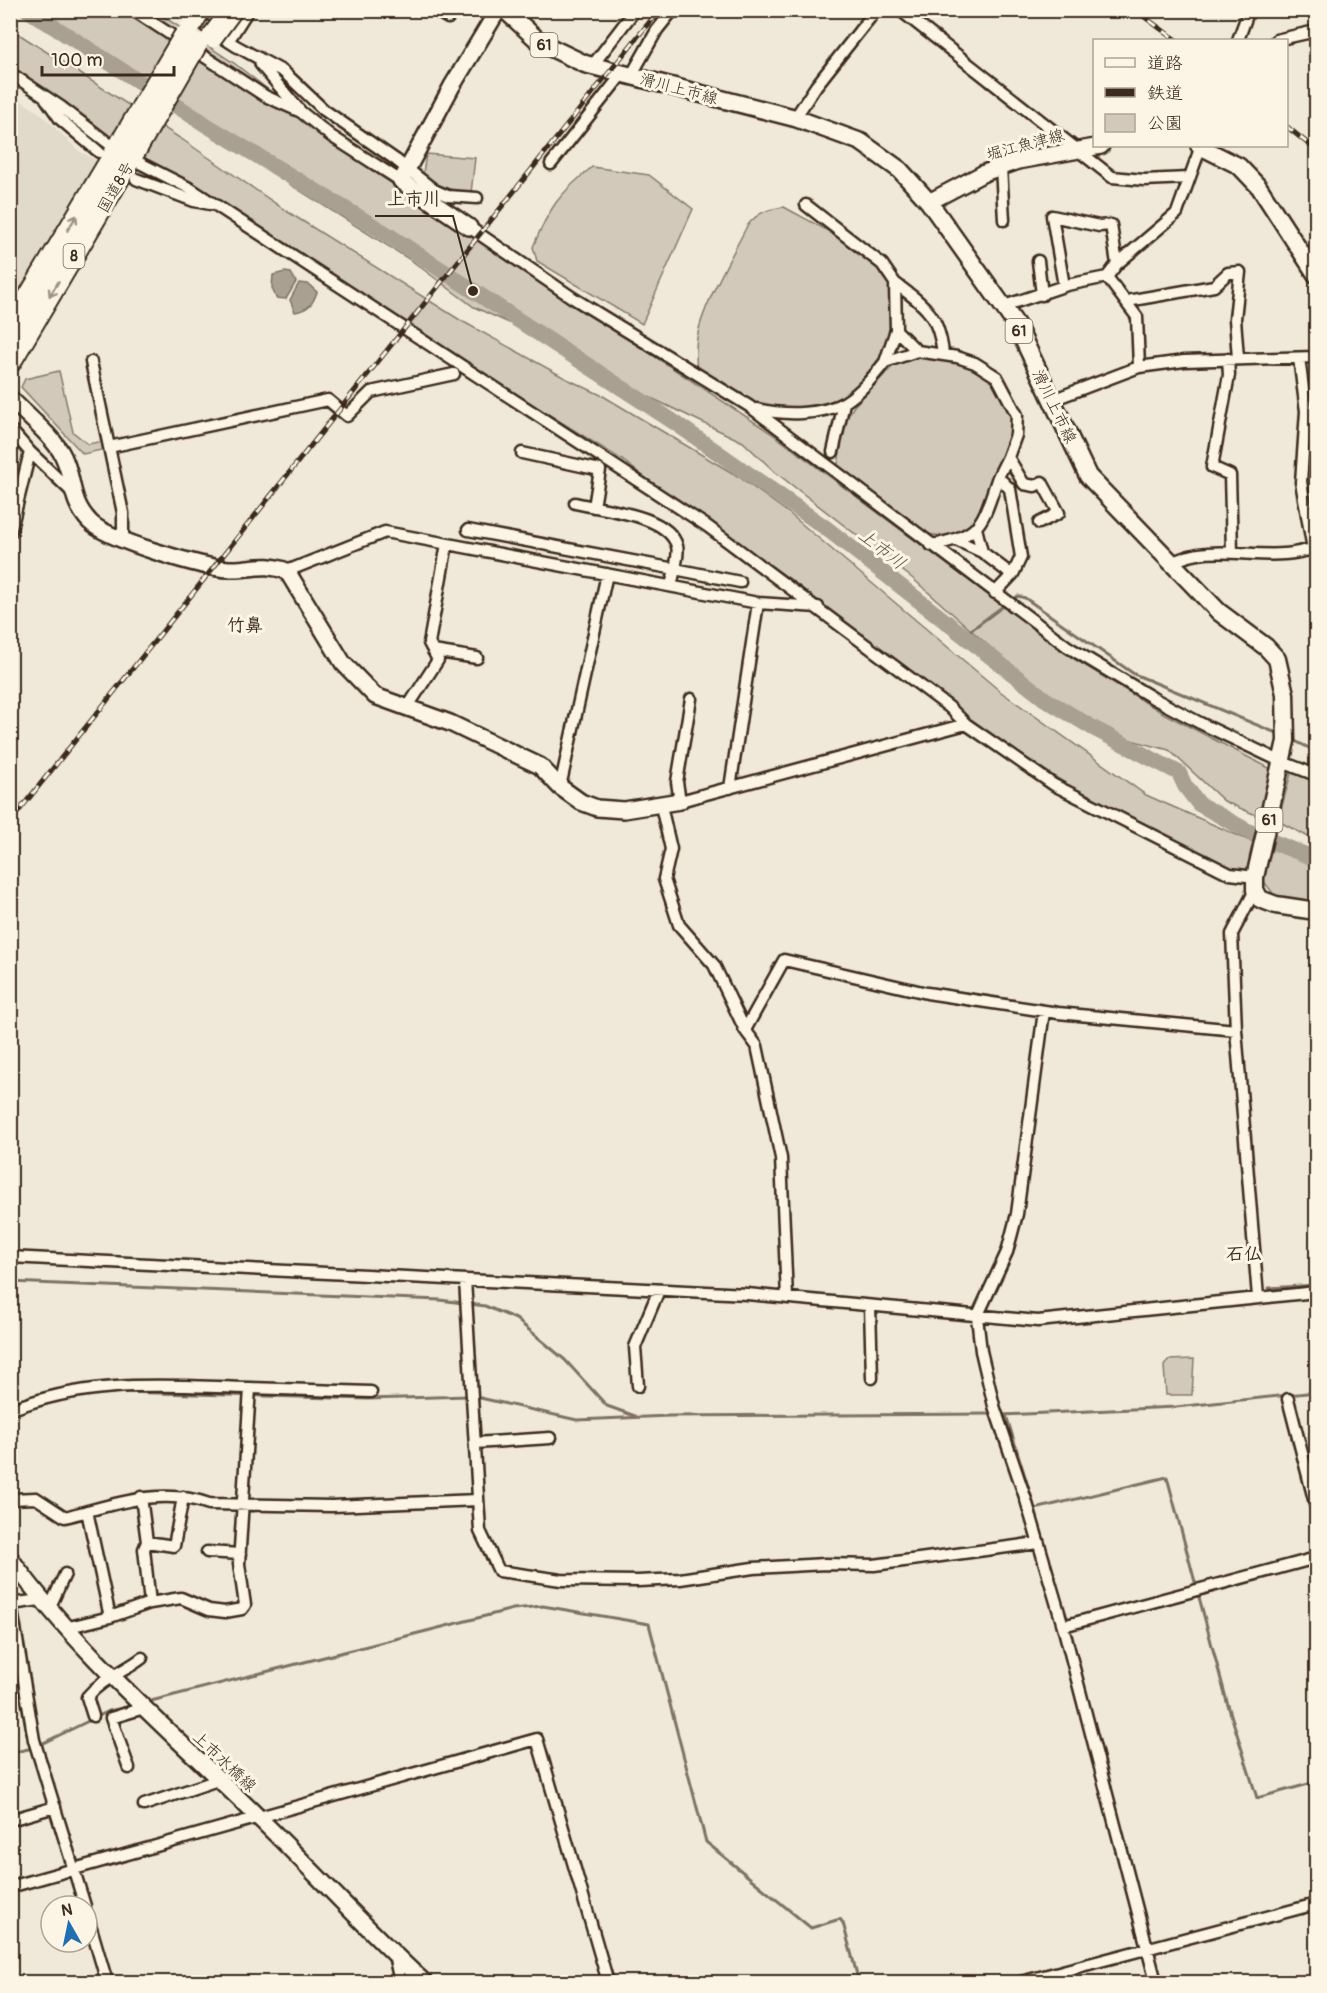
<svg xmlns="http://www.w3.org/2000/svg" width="1327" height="1993" viewBox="0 0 1327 1993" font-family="Pangolin,'Klee One',sans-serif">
<rect width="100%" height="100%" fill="#f0e9d9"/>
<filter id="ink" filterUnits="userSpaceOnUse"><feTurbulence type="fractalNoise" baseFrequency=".0167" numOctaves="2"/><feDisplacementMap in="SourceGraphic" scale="12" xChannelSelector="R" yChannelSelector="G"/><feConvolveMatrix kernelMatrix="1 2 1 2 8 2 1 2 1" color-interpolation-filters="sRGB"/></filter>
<g filter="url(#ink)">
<path fill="#e1d9c9" d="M11,94L41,114L80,152L98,161L11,309Z"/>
<path fill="#d2c9ba" stroke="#867a6c" stroke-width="1.5" d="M33,11H155L234,63L371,170L771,433L1074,659L1163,713L1271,769L1260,817L1224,801L1169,750L1081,727L912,578L775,472L743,442L647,396L577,354L474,307L412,261L270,172L203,114L127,78Z
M11,29L183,140L288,212L460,320L565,378L603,396L739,477L790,514L1001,692L1146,795L1255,843L1316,863V903L1275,897C1261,873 1250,871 1224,868L1077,791L994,737L790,579L677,502L621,459L451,354L290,247L105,138L11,70Z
M426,154L475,158L471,193C451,190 437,189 423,173Z
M592,167L649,175L693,209L642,324L537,261L533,247C549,208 559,194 592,167Z
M784,207C816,225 863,246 885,275C893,285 892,298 892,310C891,372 841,418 778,409C748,405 722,386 697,371C696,360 695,349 697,338C702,306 732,256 747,226C757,213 767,209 784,207Z
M923,356L953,359L993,380L1014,420L982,513C970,531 950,539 928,534L838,465L844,423L854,406L893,366Z
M59,371L73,432L88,444L104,441L106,449L83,454L21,387L25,379Z
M1291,773L1316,780V841L1278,821Z
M1194,1359L1192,1395H1166L1164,1366L1168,1360Z"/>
<path fill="#aaa091" stroke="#7e7163" stroke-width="1.5" d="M285,272L291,273L296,282L286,299L276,298L272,288L273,275Z
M299,283L308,284L317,292C313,304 308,310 295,312L290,300Z"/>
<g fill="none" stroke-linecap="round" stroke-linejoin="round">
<path stroke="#7e7163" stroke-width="3" d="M1011,601L1018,596L1025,598L1134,674L1279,734
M963,636L1006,604
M1291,739L1311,749L1316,742
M10,1282L440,1300L485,1306L516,1319L565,1360L607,1406L635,1416
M1269,1288L1316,1285
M122,1392L368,1399L469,1396
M476,1397L577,1420L669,1416L994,1414
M1001,1415L1176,1407L1316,1392
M1006,1415L1035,1509L1167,1477L1227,1702L1257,1798L1316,1782
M147,1702L513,1609L543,1606L649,1624L706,1842L811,1928L840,1919L843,1923L859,1982
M39,1745L109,1711L135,1705
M10,1753L33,1748"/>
<path stroke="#aaa091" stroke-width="16" d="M28,10L208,126L382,231L674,422L826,528L1045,699L1093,728L1179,773L1185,786L1199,804L1255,835L1316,859"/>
<g stroke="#3b2a1e" stroke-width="15">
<path id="street" d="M133,10L265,96L301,112
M180,10L236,46L284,72L324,110L396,160L434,190L448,196L477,198
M435,10L448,18L455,10
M900,10L1112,177L1144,180L1188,178
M229,40L248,10
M1238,40L1249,10
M1276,40L1316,31
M259,58L261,65L301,112L331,136L401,181
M592,66L635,10
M10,73L61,107L116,149
M631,76L657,30L673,10
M46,99L60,119L99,152
M795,118L816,86L876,10
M132,159L191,189L707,526L949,707L966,724L1054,785L1230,874L1255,877
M551,164L622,74
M1001,167L1004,220
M136,179L194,201L210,204
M806,205L882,264L895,283L896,330
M469,227L573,298L749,406L1068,647L1153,698L1200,723L1282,762L1316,775
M1038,261L1042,295
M1107,277L1137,317L1139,367
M895,283C925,306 938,313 943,353
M1064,286L1052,216L1099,226L1111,225L1117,264
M1127,301L1214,286L1228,273L1240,272L1235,319L1238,358
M1004,306L1067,285L1107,277L1117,264L1177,213L1201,146
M917,351L885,362L896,330L917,351L957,357L975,363L997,377L1017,415L1016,435L1008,457
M1299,358L1306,411L1301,482L1313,549
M1228,359L1229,375L1212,467L1230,475L1232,552
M91,362L123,513V539
M1052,400L1139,367L1184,361L1316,357
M757,409C783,415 821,416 845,402C861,392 873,377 885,362
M10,429L30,452L72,492
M109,447L328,400L347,416L371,392L454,374
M833,452L844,403
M522,453L600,470L594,507
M998,477L1008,457L1024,484L1035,486L1042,482L1059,513L1039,523
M575,503C603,510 668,514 677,546C679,553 676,562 675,569L740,582
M468,530L675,569L671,586
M10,533L30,452
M956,540L982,552L976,528
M931,545C983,536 982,523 998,477L1010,489L1021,557L1013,574L995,593
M982,552L1012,575
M1172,563C1205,544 1248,557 1284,554C1295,554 1305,550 1316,549
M287,571L385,532L758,603L818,607
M433,651L477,658
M691,699L677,782L680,801L966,724
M407,708L438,660L429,643L447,544
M560,787L607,574
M730,788L758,603
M661,806L671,849L664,879L679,925L714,965L745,1030L757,1046L781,1158L787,1298
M1255,890L1232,934L1236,1030L1258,1297
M1044,1011L1017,1214L1007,1252L977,1317L981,1351L994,1406L1026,1500L1063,1626L1156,1982
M745,1030L784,960L927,993L1058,1013L1236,1030
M10,1257L747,1294L1038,1321L1316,1292
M465,1280L480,1531L499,1571L561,1580L638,1581L680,1579L753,1568L825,1564L874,1565L1038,1543
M870,1306L872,1378
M638,1386L635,1347L659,1290
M250,1388L371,1392
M1288,1399L1316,1507
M10,1410C90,1378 166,1386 250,1388L239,1564L245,1605L242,1609L225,1612L209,1610L181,1598L150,1603
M475,1443L550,1438
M10,1499L36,1498L65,1517C113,1505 161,1486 209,1504L332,1506L478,1500
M147,1542L174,1546L183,1497
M207,1552L240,1554
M40,1600L11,1604L34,1740L85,1906
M49,1609L65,1574
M110,1617L150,1603L144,1549L147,1542L141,1497
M1063,1626L1316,1558
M65,1628L110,1617L87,1511
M93,1716L87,1697C103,1678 124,1672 142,1658
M129,1768L111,1718L144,1708
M144,1805L218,1780
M10,1820L55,1807
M10,1887L537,1739L608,1982
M87,1914L107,1982
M394,1955L400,1982
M1021,1982L1316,1904"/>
</g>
<g stroke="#3b2a1e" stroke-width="20">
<path id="secondary" d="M1199,146L1239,166L1259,187L1316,275
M929,202L984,173L1018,161L1101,146
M469,227L401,181L452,86L498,10
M10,398C25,414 54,437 63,456C75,481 69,500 90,522C108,540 203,568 229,569C252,570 263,562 287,571L343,663L375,696L450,723L521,757L540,766L560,787L581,802L597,808L624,810L680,801
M10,1558C81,1656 173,1733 259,1818C315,1872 367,1930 424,1982"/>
</g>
<g stroke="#3b2a1e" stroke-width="21">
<path id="primary" d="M505,10L541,43L585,64L795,118L861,142L900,170L929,202L1017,326L1088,476L1219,612L1266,647L1277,659L1285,694L1286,741L1255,877V890L1260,899L1276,905L1316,911"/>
</g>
<g stroke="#3b2a1e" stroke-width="24">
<path id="highway" d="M10,328L123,139
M10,363L137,148"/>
</g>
<use href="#street" stroke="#fcf5e5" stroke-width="10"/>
<use href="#secondary" stroke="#fcf5e5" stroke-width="15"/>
<use href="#primary" stroke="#fcf5e5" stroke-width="16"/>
<use href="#highway" stroke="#fcf5e5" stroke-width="20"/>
<g stroke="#3b2a1e" stroke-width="5">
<path id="rail" d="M1135,10L1176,40
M1286,126L1316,150
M10,822L659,10"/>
</g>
<use href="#rail" stroke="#fcf5e5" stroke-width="3" stroke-dasharray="9" stroke-linecap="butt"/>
<g stroke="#3b2a1e" stroke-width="24" stroke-linecap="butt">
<path id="highway-bridge" d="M191,25L200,10
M212,37L232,10
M123,139L184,36
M137,148L197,44"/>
</g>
<use href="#highway-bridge" stroke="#fcf5e5" stroke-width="20"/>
</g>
<defs><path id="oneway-shaft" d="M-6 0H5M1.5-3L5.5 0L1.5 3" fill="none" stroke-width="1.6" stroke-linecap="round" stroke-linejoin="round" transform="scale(1.5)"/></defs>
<g stroke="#9c9082">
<use href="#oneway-shaft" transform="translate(72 223) rotate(-59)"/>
<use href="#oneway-shaft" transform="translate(54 289) rotate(121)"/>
</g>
</g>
<g text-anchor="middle" stroke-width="6" stroke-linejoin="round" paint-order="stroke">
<g fill="#fcf5e5" stroke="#75675a" stroke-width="1.5">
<rect x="530.5" y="33" width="27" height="24" rx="4.5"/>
<rect x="63.5" y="244" width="21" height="24" rx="4.5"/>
<rect x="1005.5" y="319" width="27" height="24" rx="4.5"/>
<rect x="1255.5" y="808" width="27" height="24" rx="4.5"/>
</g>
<g font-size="15" font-weight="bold" fill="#3b2a1e">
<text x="544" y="50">61</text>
<text x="74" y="261">8</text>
<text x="1019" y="336">61</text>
<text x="1269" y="825">61</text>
</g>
<g font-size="16" fill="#3b2a1e" stroke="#fcf5e5">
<text transform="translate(679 88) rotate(15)" y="6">滑川上市線</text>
<text transform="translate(1025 144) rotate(-15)" y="6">堀江魚津線</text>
<text transform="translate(115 187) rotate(-60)" y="6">国道8号</text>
<text transform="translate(1055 406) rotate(64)" y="6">滑川上市線</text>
<text transform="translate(225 1761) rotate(43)" y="6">上市水橋線</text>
</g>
<g font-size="18" font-style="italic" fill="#625346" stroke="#fcf5e5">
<text transform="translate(882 549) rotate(38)" y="6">上市川</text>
</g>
<g font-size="18" font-weight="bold" fill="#3b2a1e" stroke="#fcf5e5">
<text x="245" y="631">竹鼻</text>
<text x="1244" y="1260">石仏</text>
</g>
</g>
<path fill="none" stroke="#3b2a1e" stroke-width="2" d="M473 291L453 216H375"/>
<circle fill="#3b2a1e" stroke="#fcf5e5" stroke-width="2" cx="473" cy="291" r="6"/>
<g font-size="18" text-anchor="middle" font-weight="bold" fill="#3b2a1e" stroke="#fcf5e5" stroke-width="6" stroke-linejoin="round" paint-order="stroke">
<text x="414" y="205">上市川</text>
</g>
<rect width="1327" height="1993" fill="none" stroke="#fcf5e5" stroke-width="36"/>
<rect x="18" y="18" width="1291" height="1957" fill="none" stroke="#3b2a1e" stroke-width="2" filter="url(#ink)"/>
<rect x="1093" y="39" width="195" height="108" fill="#fcf5e5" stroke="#afa495" stroke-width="1.5"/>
<rect x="1105" y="58" width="30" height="9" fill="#fcf5e5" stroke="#afa495" stroke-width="1.5"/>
<text x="1147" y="69" font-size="18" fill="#3b2a1e">道路</text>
<rect x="1105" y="88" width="30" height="9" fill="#3b2a1e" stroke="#afa495" stroke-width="1.5"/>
<text x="1147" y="99" font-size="18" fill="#3b2a1e">鉄道</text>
<rect x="1105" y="114" width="30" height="18" fill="#d2c9ba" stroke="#afa495" stroke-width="1.5"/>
<text x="1147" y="129" font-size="18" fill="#3b2a1e">公園</text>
<g transform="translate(69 1924) rotate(351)"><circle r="28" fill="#fcf5e5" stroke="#afa495" stroke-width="1.5"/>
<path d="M0-4.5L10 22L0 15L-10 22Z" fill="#1f6fb2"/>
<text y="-9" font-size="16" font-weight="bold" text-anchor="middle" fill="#3b2a1e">N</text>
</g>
<path d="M42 66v9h132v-9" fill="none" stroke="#3b2a1e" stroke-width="3"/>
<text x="51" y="66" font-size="18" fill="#3b2a1e" stroke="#fcf5e5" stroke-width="4.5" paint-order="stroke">100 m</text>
</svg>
